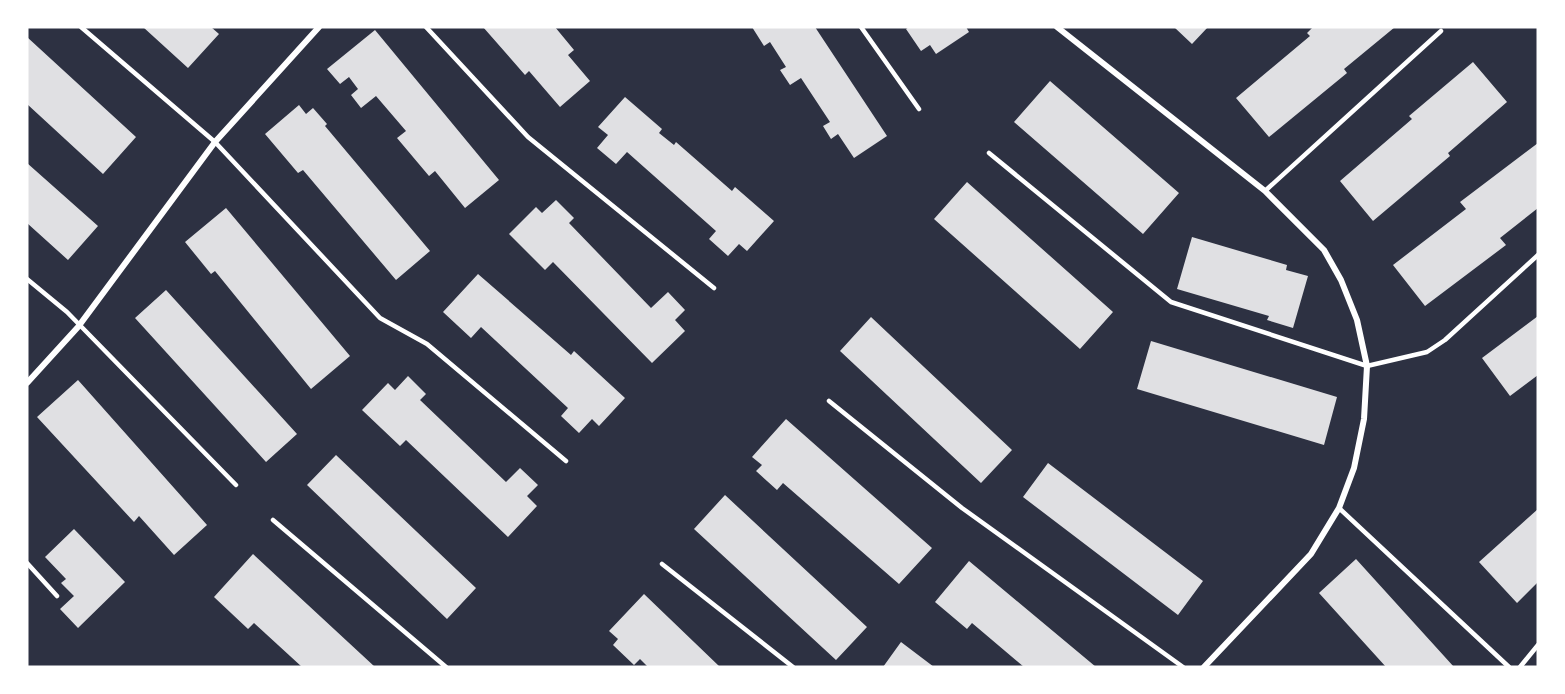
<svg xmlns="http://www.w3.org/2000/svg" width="1565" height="694" viewBox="0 0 1565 694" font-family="'Space Grotesk',sans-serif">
<rect width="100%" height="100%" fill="#2d3142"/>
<path fill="#e0e0e3" d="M143,27H211L219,34L188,68Z
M483,27H555L574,50L568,55L590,81L560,107L529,71L525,75Z
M752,27H815L887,136L854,158L838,134L831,139L823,126L830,122L801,78L790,85L780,70L786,67L770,42L764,46Z
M909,27H966L969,32L936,54L930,45L921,51L906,29Z
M1174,27H1208L1192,44Z
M1313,27H1395L1344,69L1347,73L1269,137L1236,98L1310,36L1307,33Z
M375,30L499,180L465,208L435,171L429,176L397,138L406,131L376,96L361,108L351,95L358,89L349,77L340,84L327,69Z
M27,37L136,137L103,174L27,104Z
M1473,62L1507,102L1448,153L1450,156L1373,221L1340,181L1412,119L1409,116Z
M1050,81L1179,193L1143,234L1014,122Z
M625,97L662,129L659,133L674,145L676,142L732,191L735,187L774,221L747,251L739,244L728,256L709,239L716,231L627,152L616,164L597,148L608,135L598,127Z
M299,105L306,114L313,108L327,124L325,126L430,251L396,280L303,170L298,173L265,134Z
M1538,143V208L1500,238L1506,245L1425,306L1393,265L1466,209L1460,202Z
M27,163L98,226L68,260L27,223Z
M967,182L1113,312L1080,349L934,219Z
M556,200L574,218L569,223L651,308L668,292L685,310L675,320L685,331L652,363L553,262L545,270L509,234L536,207L542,213Z
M226,208L350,356L311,389L215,271L211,274L185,242Z
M1192,237L1287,265L1286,270L1308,276L1293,328L1267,320L1269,316L1177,289Z
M478,274L571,355L574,351L625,398L599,426L592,419L579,433L561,416L568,408L481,327L471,338L443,312Z
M166,290L297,434L266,462L135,318Z
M1538,316V375L1510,396L1482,358Z
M871,317L1012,450L981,483L840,351Z
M1151,341L1337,397L1324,445L1137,389Z
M408,376L426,394L420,400L506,482L520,468L538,485L527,496L537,506L508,537L406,440L400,446L362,410L388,383L395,390Z
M78,380L207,525L174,555L139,516L134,522L37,417Z
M786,419L932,548L899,584L783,483L777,490L756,471L762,465L752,457Z
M336,455L476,588L447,619L307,485Z
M1048,463L1203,581L1178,615L1023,497Z
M725,495L867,627L836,660L694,529Z
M1538,509V582L1517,603L1479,562Z
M74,529L125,582L78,628L60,609L74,596L61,583L66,579L45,557Z
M253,554L375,667H302L254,623L248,629L214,597Z
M1356,559L1454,667H1386L1319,593Z
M969,561L1096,667H1024L972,623L967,629L935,602Z
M644,594L720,667H648L640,659L634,665L613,645L618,639L609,631Z
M901,642L934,667H883Z"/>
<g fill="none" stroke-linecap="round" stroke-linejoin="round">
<path stroke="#fff" stroke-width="4.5" d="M81,27L215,142L380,318L427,344L566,461
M426,27L528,137L714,288
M861,27L919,109
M989,153L1171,302L1367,366L1427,352L1445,340L1538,255
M1265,191L1441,31
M27,279L67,312L236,485
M829,401L962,508L1183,667
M1339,508L1509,667
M273,520L446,667
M27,563L57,596
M662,564L793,667
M1520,667L1538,645"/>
<path stroke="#fff" stroke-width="6" d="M1057,27L1265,191L1324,250L1341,280L1357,320L1367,366L1364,419L1354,468L1339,508L1311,554L1204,667
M27,383L78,327L215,142L319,27"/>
</g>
<rect width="1565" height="694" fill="none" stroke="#ffffff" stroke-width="57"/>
</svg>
